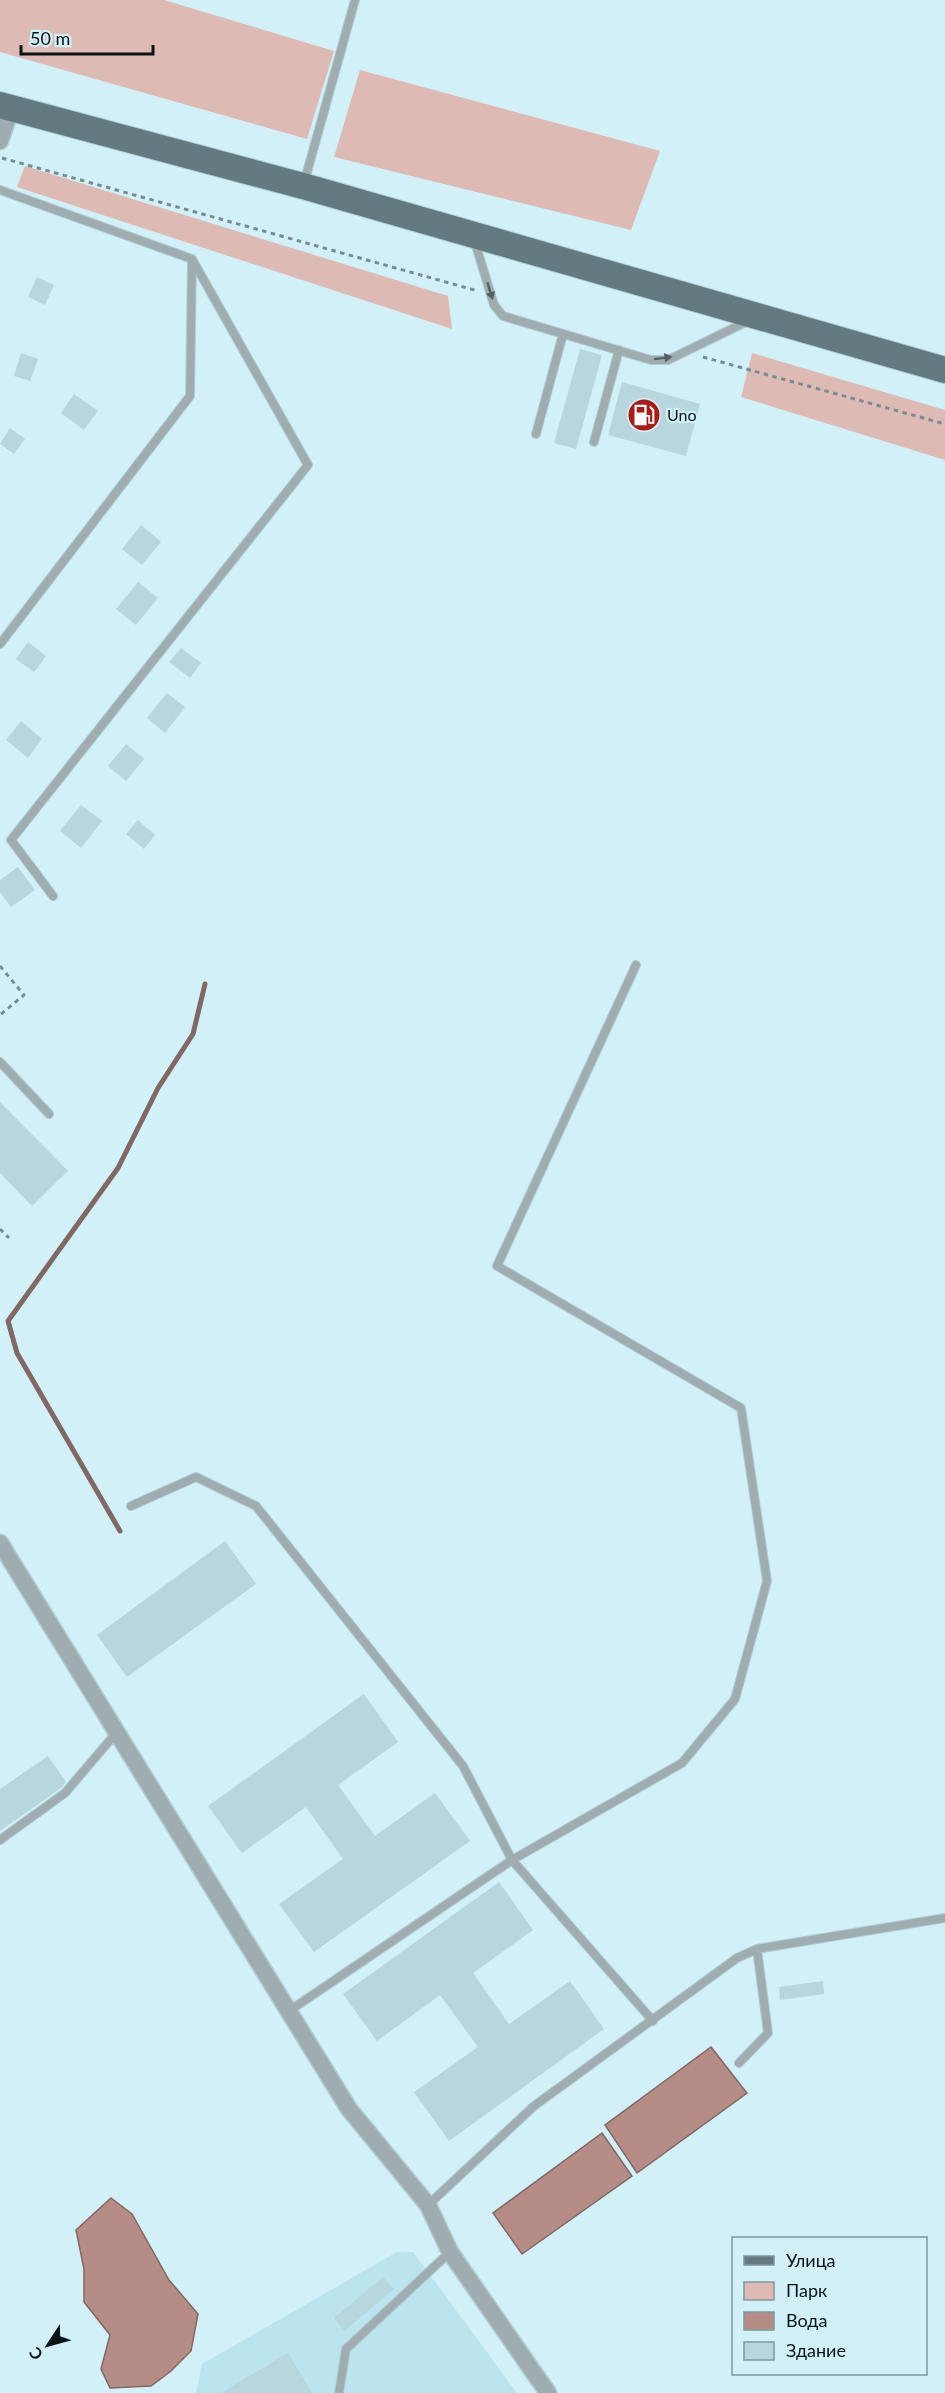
<svg xmlns="http://www.w3.org/2000/svg" width="945" height="2393" viewBox="0 0 945 2393" font-family="Lato,sans-serif">
<rect width="100%" height="100%" fill="#d1f0f8"/>
<path fill="#bbe4ee" d="M397,2252H413L517,2393H196L202,2364Z"/>
<path fill="#debab4" d="M0,0H164L334,51L307,139L0,52Z
M360,70L660,151L631,230L334,157Z
M25,166L448,296L452,329L17,187Z
M752,353L945,410V460L741,397Z"/>
<path fill="#b58c86" stroke="#816865" stroke-width="1.5" d="M711,2047L747,2093L637,2173L605,2125Z
M602,2133L632,2176L522,2254L493,2213Z
M111,2198L132,2214L169,2280L198,2314L191,2351L171,2371L151,2386L110,2388L101,2369L110,2335L84,2302V2269L76,2230Z"/>
<g fill="none" stroke-linecap="round" stroke-linejoin="round">
<path stroke="#816865" stroke-width="5" d="M120,1531L17,1353L8,1321L118,1168L158,1088L193,1034L205,984"/>
</g>
<path fill="#b7d6dd" d="M37,277L54,285L45,305L28,297Z
M580,349L602,355L576,449L554,443Z
M21,353L38,359L30,381L14,376Z
M622,382L700,404L686,456L608,435Z
M74,394L98,411L84,430L61,413Z
M10,428L25,439L14,454L0,444Z
M141,525L161,542L142,565L122,549Z
M138,582L158,598L136,625L116,609Z
M28,642L46,656L34,672L16,659Z
M181,648L201,663L190,678L169,662Z
M167,693L185,707L165,733L147,718Z
M21,721L42,739L28,758L6,740Z
M126,744L144,759L126,781L108,766Z
M81,805L102,821L81,848L60,831Z
M138,820L155,835L144,849L126,834Z
M18,867L35,890L11,907L0,892V880Z
M0,1102L68,1171L32,1206L0,1173Z
M225,1541L256,1584L127,1677L97,1635Z
M364,1694L398,1742L338,1785L375,1836L435,1793L470,1841L314,1952L279,1904L343,1859L306,1807L242,1853L208,1806Z
M48,1756L66,1782L61,1788L0,1831V1789Z
M499,1882L533,1930L473,1973L509,2024L570,1981L604,2029L449,2141L414,2092L478,2047L440,1995L377,2041L343,1994Z
M823,1981L824,1994L780,2000L779,1987Z
M383,2277L394,2289L344,2331L334,2318Z
M288,2353L312,2393H221Z"/>
<g fill="none" stroke-linecap="round" stroke-linejoin="round">
<g stroke="#b1cdd4" stroke-width="10">
<path id="service" d="M304,183L355,0
M0,190L192,259L308,465L11,840L53,896
M474,239L494,305L503,316L651,360H668L748,321
M536,434L563,334
M594,442L619,350
M0,644L190,396L192,260
M636,965L497,1266L741,1408L767,1581L735,1699L682,1763L512,1860L653,2021
M0,1062L49,1114
M131,1506L196,1477L256,1506L463,1766L512,1860L289,2011
M0,1840L65,1793L117,1732
M739,2063L768,2033L757,1949
M428,2205L534,2106L737,1958L757,1949L945,1918
M339,2393L346,2349L450,2252"/>
</g>
<g stroke="#b1cdd4" stroke-width="19">
<path id="minor" d="M0,141L11,108
M0,1543L349,2109L428,2205L450,2252L548,2393"/>
</g>
<g stroke="#b1cdd4" stroke-width="28">
<path id="primary" d="M0,105L303,186L945,370"/>
</g>
<path stroke="#778d92" stroke-width="3" stroke-dasharray="4.5 4.5" stroke-linecap="butt" d="M2,158L478,291
M703,357L945,424
M0,966L24,995L0,1015
M0,1229L9,1238"/>
<use href="#service" stroke="#a0adb0" stroke-width="8"/>
<use href="#minor" stroke="#a0adb0" stroke-width="16"/>
<use href="#primary" stroke="#627a80" stroke-width="26"/>
</g>
<defs><path id="oneway-solid" d="M-6-.8H1V-3.2L6.5 0L1 3.2V.8H-6Z" transform="scale(1.5)"/></defs>
<g fill="#546064">
<use href="#oneway-solid" transform="translate(490 291) rotate(73)"/>
<use href="#oneway-solid" transform="translate(663 358) rotate(-7)"/>
</g>
<defs>
<g id="fuel-disc" transform="scale(1.725)"><circle r="9.5" fill="#ac1a17" stroke="#d1f0f8"/><path d="M-5.5-6h7V0h2V4h1.3V-2.5L3-4.5l.8-.8L6-3V5H2.5V1h-1V6h-7ZM-4.2-4.7v3.2H.2V-4.7Z" fill="#fff"/></g>
</defs>
<g fill-rule="evenodd">
<use href="#fuel-disc" x="644" y="415"/>
</g>
<g text-anchor="middle" stroke-width="4.5" stroke-linejoin="round" paint-order="stroke">
<g font-size="16" fill="#091417" stroke="#d1f0f8" text-anchor="start">
<text x="667" y="421">Uno</text>
</g>
</g>
<rect x="732" y="2237" width="195" height="138" fill="#d1f0f8" stroke="#81989e" stroke-width="1.5"/>
<rect x="744" y="2256" width="30" height="9" fill="#627a80" stroke="#81989e" stroke-width="1.5"/>
<text x="786" y="2267" font-size="18" fill="#091417">Улица</text>
<rect x="744" y="2282" width="30" height="18" fill="#debab4" stroke="#81989e" stroke-width="1.5"/>
<text x="786" y="2297" font-size="18" fill="#091417">Парк</text>
<rect x="744" y="2312" width="30" height="18" fill="#b58c86" stroke="#81989e" stroke-width="1.5"/>
<text x="786" y="2327" font-size="18" fill="#091417">Вода</text>
<rect x="744" y="2342" width="30" height="18" fill="#b7d6dd" stroke="#81989e" stroke-width="1.5"/>
<text x="786" y="2357" font-size="18" fill="#091417">Здание</text>
<g transform="translate(48 2345) rotate(234)" stroke="#d1f0f8" stroke-width="4.5" paint-order="stroke">
<path d="M0-4.5L10 22L0 15L-10 22Z" fill="#091417"/>
<text y="-9" font-size="16" font-weight="bold" text-anchor="middle" fill="#091417">С</text>
</g>
<path d="M21 45v9h132v-9" fill="none" stroke="#091417" stroke-width="3"/>
<text x="30" y="45" font-size="18" fill="#091417" stroke="#d1f0f8" stroke-width="4.5" paint-order="stroke">50 m</text>
</svg>
